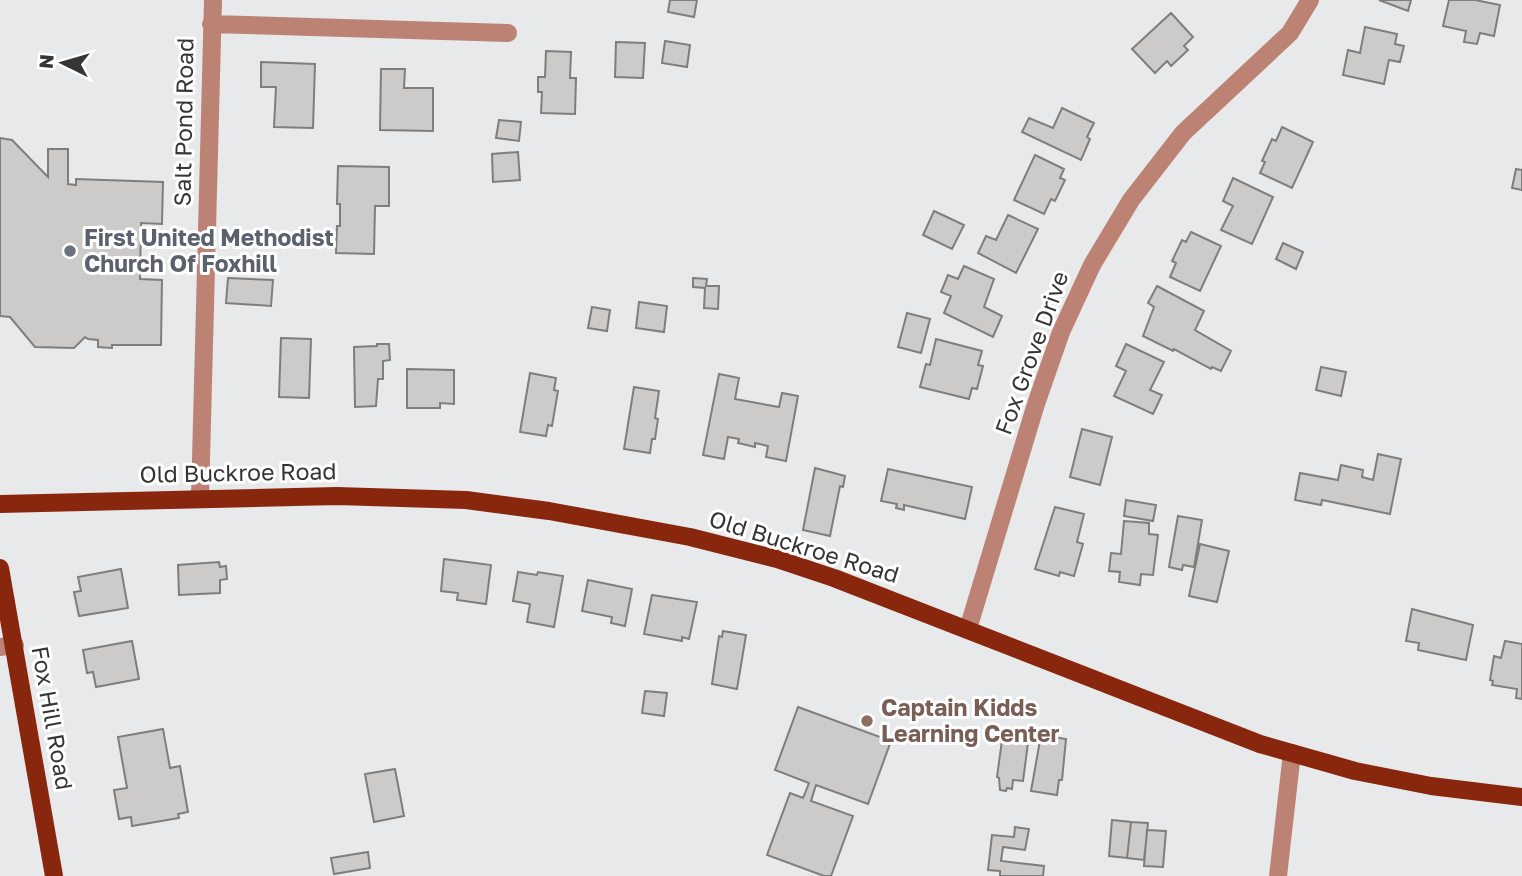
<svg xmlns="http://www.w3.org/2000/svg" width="1522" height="876" viewBox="0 0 1522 876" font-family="'Golos Text',sans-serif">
<rect width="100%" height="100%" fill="#e8e9ea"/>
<path fill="#cdcbca" stroke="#7f7e7d" stroke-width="2" d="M670,0H697L694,17L668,12Z
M1379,0H1411L1408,11Z
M1449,0H1475L1500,5L1494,36L1480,33L1477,44L1464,42L1466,31L1443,26Z
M1171,13L1193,37L1184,46L1188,50L1171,66L1167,61L1155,73L1132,49Z
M1365,27L1397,34L1395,44L1404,46L1400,62L1389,60L1384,84L1343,75L1348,50L1360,53Z
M665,41L690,45L687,67L662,63Z
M616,42L645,43L643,78L615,77Z
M546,51L571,52L570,78H576L575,114L541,113L542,92H538V77H545Z
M261,62L315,64L313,128L274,127L276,87H261Z
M381,69H405L404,88H433V131L380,130Z
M1062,108L1094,123L1087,137L1090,139L1081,160L1022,132L1029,118L1053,128Z
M499,120L521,122L519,141L496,138Z
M1282,127L1313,142L1292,188L1260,173L1265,162L1262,161L1272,139L1276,141Z
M0,138L12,140L48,177V149H68V184L76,185V179L163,182L162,224L141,223L140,279L162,280L161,345H112V348L98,347V340L88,339L85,337L74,348L35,347L10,317L0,316Z
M518,152L520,180L493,182L492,154Z
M1035,155L1064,169L1060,178L1065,180L1055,201L1051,199L1044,214L1014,200Z
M338,166L389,167V206H375L374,254L336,253L337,226H340V204H337Z
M1516,169L1522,170V190L1512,188Z
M1233,178L1273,197L1252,244L1221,230L1233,206L1223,201Z
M934,211L964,225L952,249L923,235Z
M1008,215L1038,229L1016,273L978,253L986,236L996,240Z
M1191,232L1221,246L1200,291L1170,277L1176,263L1172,261L1182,240L1186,242Z
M1283,243L1303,252L1296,269L1276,259Z
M964,266L994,279L984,307L1002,316L993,337L944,313L951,296L941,292L948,275L958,279Z
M228,278L273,280L271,306L226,303Z
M693,278L707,279L706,286H719L718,309L704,308L705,288L693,287Z
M1157,286L1204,311L1195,330L1231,351L1221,371L1212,367L1211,369L1174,349L1173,351L1143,336L1154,307L1148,303Z
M639,302L667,306L664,332L636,328Z
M592,307L610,310L607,331L588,328Z
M907,313L930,319L921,353L898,347Z
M281,338L311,339L309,398L279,397Z
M936,339L982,351L978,365L983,366L977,389L972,388L969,399L920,387L926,364L930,365Z
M377,344H389L390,360L383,361V379H378L376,406L355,407L354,347L377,346Z
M1126,344L1164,362L1150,390L1162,395L1153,414L1114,396L1126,371L1116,366Z
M1321,367L1346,372L1341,396L1316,390Z
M407,369L454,370V404L440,403V408H407Z
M530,373L556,378L554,390L558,391L552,426L548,425L546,436L520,432Z
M719,374L739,378L735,399L779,407L782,393L798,396L786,461L766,457L768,446L755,443V447L738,443L739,439L728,437L724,459L703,455Z
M634,387L659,391L655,418L658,419L655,439H652L650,453L624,449Z
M1082,429L1112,437L1100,485L1070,477Z
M1378,454L1401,459L1390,514L1322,500L1321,505L1295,500L1300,473L1338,480L1341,465L1363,470L1362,477L1373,480Z
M815,468L845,476L843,487L840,486L830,536L803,530Z
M888,469L972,487L965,519L904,505V510L896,508L897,504L881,501Z
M1126,500L1156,505L1153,521L1124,516Z
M1055,507L1084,514L1077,542L1083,544L1074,576L1060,572L1059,576L1035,569Z
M1178,516L1202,520L1194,567L1183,565L1182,570L1169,567Z
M1124,521L1149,523V534L1158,535L1153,575L1141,574L1140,585L1119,582L1120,572L1109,571L1111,553L1121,554Z
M1200,544L1229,551L1217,602L1189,596Z
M444,559L491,565L486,604L457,600L458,593L441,591Z
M219,562L220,567L226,566L227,579L220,580V593L179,595L178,565Z
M121,569L128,608L79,616L74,592L81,591L78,577Z
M518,572L537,575L538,572L563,576L554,627L527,622L530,604L513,601Z
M588,580L632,589L625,626L611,623L612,617L582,611Z
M652,595L697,602L689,639L682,637V641L644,634Z
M1412,609L1473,625L1466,660L1418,650L1419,643L1406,641Z
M723,631L746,635L737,689L712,684L719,636L722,637Z
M132,641L139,679L96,687L93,672L87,673L83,650Z
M1505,641L1522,644V699L1516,698L1517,689L1492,685L1493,681L1490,680L1494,656L1501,658Z
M645,691L667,693L664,716L642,713Z
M798,707L891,741L868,804L816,785L811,801L853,816L831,876H824L767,855L790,793L803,798L809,783L775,770Z
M163,729L170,768L180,766L188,812L178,814L179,818L132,826L131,817L119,819L114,790L127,788L118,737Z
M1041,735L1066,739L1062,780H1059L1057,795L1031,791Z
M1002,740L1028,743L1023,781L1013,780L1012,789L1007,788L1006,791L1000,790L999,778L997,777Z
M395,769L404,816L374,822L365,774Z
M1112,820L1131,822L1127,858L1109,856Z
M1131,822L1148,823L1144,860L1127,858Z
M1015,827L1029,829L1025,850L1003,847L1001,861L1044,866L1043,876H1000V871L988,870L992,835L1014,837Z
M1147,830L1166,831L1163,867L1144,866Z
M368,852L370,868L334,874L331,858Z"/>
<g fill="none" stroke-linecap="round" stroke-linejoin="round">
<path stroke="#bc8375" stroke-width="18" d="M211,24L508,33
M200,498L213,0
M968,629L1036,404L1061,332L1092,265L1131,200L1183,133L1290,33L1310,0
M0,647L15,645
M1278,876L1292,753"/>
<path stroke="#89260e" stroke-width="18" d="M0,504L337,496L466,500L549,511L690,537L777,559L834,578L1260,744L1355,771L1431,786L1522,797
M0,568L54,876"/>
</g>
<circle fill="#6b7280" stroke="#fff" stroke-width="2.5" cx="70" cy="251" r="7"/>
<circle fill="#8d6e63" stroke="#fff" stroke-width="2.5" cx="867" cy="721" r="7"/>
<g text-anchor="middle" stroke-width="6" stroke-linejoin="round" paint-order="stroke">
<g font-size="23" fill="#353535" stroke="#fff">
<text transform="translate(184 122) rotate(-89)" y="8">Salt Pond Road</text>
<text transform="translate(1032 353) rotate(-70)" y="8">Fox Grove Drive</text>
<text transform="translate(238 473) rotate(-1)" y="8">Old Buckroe Road</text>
<text transform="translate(804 547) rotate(17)" y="8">Old Buckroe Road</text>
<text transform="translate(52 718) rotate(80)" y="8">Fox Hill Road</text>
</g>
<g font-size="23" font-weight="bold" fill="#5b616d" stroke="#fff" text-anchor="start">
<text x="84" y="246">First United Methodist<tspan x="84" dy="26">Church Of Foxhill</tspan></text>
</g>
<g font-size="23" font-weight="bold" fill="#785e54" stroke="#fff" text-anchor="start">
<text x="881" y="716">Captain Kidds<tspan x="881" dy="26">Learning Center</tspan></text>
</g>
</g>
<g transform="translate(63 63) rotate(275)" stroke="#ffffff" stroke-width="5" paint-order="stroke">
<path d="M0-5L12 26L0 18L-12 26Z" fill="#353535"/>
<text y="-10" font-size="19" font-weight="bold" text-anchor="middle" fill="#353535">N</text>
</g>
</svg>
